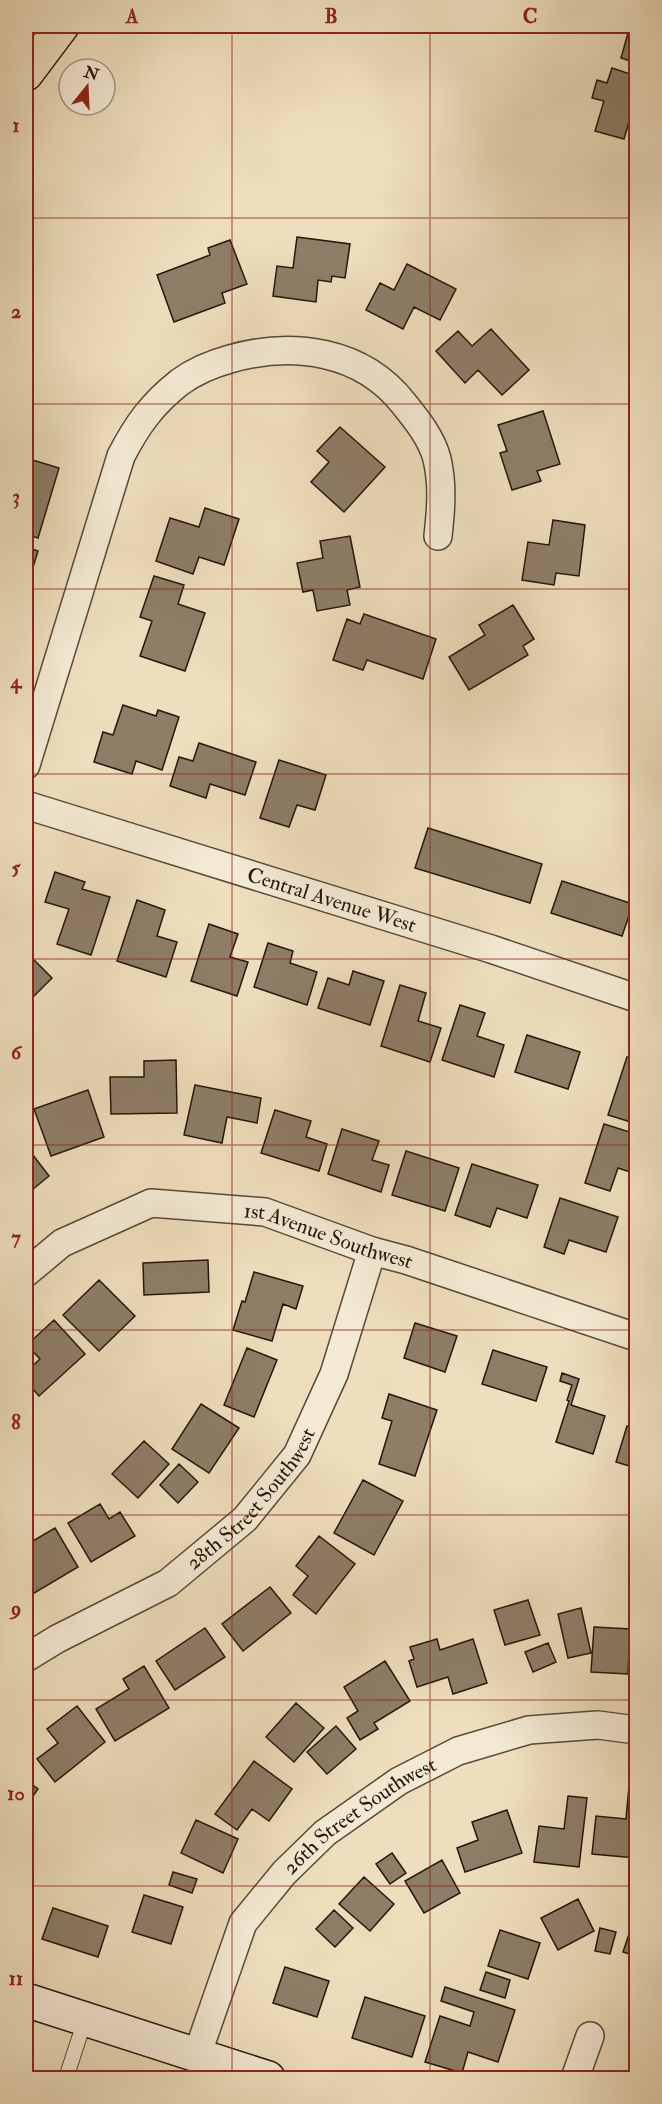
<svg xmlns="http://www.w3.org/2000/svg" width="662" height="2104" viewBox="0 0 662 2104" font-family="'IM FELL Double Pica',serif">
<rect width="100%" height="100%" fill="#eedebd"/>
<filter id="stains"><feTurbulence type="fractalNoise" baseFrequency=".00333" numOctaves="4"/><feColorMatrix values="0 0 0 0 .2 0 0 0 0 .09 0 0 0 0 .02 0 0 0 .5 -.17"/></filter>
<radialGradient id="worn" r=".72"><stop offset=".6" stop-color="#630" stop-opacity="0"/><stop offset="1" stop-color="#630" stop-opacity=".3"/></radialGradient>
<path fill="#8d7e68" stroke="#23170c" stroke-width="1.5" d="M630,26H636V63L621,58Z
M612,68L636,76V110L633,108L624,139L595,131L604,101L592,98L597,80L607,83Z
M297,237L350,244L345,278L332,276L331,282L318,280L316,302L273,296L277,266L293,268Z
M230,240L247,284L222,293L225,303L174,322L157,275L210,255L208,248Z
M407,264L456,289L440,320L414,307L403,329L366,310L380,283L394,290Z
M491,329L529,370L502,395L478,370L465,383L436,351L458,331L472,346Z
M543,411L560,464L537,471L541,481L512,490L500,453L507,451L498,425Z
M340,427L385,467L344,512L311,482L329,462L317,451Z
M26,458L59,468L38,538L26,534Z
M205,508L239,519L224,565L199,557L193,574L156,561L170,518L199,527Z
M553,520L585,525L579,576L556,573L554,585L522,580L528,542L549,545Z
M350,536L360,587L347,590L350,605L317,611L313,590L303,592L297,563L323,558L320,541Z
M26,547L38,551L26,590Z
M154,576L184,585L178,604L205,613L185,671L140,656L152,621L140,617Z
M513,605L534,639L523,646L528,655L469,690L449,657L485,635L479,625Z
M364,614L436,639L423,679L367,660L363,670L333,660L347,619L360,624Z
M123,705L156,716L158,710L179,717L162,770L136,761L132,774L94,762L103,732L113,735Z
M199,743L256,762L245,795L210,784L206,798L170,786L179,757L193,761Z
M279,760L326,775L315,810L297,805L289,827L260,818Z
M428,828L542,864L530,903L415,868Z
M55,872L85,882L82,889L110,897L91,955L57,944L69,909L45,902Z
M562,881L633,904L622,936L551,913Z
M137,900L165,910L157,936L177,942L166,977L117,961Z
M209,924L238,934L230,957L248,962L237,996L191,981Z
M268,943L293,951L290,963L317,972L307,1005L254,987Z
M26,952L52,978L26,1004Z
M353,971L384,981L370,1025L318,1008L328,978L349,985Z
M400,985L426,993L418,1021L441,1028L430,1062L381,1046Z
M460,1005L485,1013L477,1036L504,1045L494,1077L442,1060Z
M527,1035L580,1052L568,1089L515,1072Z
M627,1057L636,1060V1114L634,1123L608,1115Z
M176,1060L177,1113L111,1114L110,1077H144V1061Z
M195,1085L261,1098L257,1123L227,1117L222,1143L184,1135Z
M88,1090L104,1137L51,1156L34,1109Z
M275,1110L311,1121L306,1137L327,1144L319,1171L261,1153Z
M604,1124L636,1134V1174L618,1168L610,1191L585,1183Z
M342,1129L379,1141L372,1160L389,1165L381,1192L328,1174Z
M26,1146L49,1176L32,1190L26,1181Z
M406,1151L459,1168L445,1211L392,1195Z
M472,1164L538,1185L527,1218L497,1208L490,1227L455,1215Z
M560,1198L618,1217L606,1252L569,1240L564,1254L544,1247Z
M208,1260L209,1292L144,1295L143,1263Z
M254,1272L303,1286L296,1309L283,1304L272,1341L233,1330L242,1301L245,1302Z
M99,1280L135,1316L99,1351L63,1315Z
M54,1320L85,1354L39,1396L26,1381V1372L40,1359L27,1345Z
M415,1323L457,1336L445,1372L404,1358Z
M247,1348L277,1360L254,1417L224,1405Z
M493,1350L547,1367L536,1401L482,1384Z
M562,1373L579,1379L571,1405L605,1416L593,1454L556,1442L569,1401L567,1400L572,1385L560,1381Z
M389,1394L437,1410L415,1476L379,1464L392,1421L382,1418Z
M201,1404L239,1428L209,1473L172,1449Z
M627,1426L636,1429V1468L616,1462Z
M144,1441L169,1464L138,1498L112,1474Z
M179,1464L198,1482L178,1503L160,1485Z
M363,1480L403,1501L374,1555L334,1533Z
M100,1504L109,1519L120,1512L135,1536L91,1562L68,1523Z
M55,1528L78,1567L31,1595L26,1586V1545Z
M319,1536L355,1564L316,1614L293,1595L308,1576L296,1566Z
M270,1587L291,1613L243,1651L222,1624Z
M528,1600L540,1635L505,1645L494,1610Z
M581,1608L591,1653L568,1658L558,1614Z
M594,1627L630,1629L628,1674L591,1672Z
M205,1628L225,1657L175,1690L156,1661Z
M437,1639L440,1650L473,1639L487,1683L453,1694L448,1677L417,1687L409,1661L414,1659L410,1647Z
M548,1643L556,1662L533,1672L525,1652Z
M385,1661L410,1701L374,1723L378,1729L360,1740L347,1718L358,1711L344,1687Z
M144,1666L169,1708L115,1741L96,1709L129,1689L123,1679Z
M296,1703L324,1728L294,1762L266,1737Z
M77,1706L105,1742L55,1782L37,1759L58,1743L47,1729Z
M336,1726L356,1749L327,1774L307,1752Z
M254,1761L292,1789L269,1821L252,1809L237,1830L215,1814Z
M26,1780L38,1789L26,1806Z
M629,1786L636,1787V1858L592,1854L596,1816L626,1819Z
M568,1796L587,1798L579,1867L534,1862L539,1826L564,1829Z
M507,1810L522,1853L465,1872L457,1848L478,1840L472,1822Z
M196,1820L238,1839L223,1873L181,1853Z
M392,1853L406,1873L390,1884L376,1864Z
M442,1860L460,1893L424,1913L405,1881Z
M173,1872L197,1879L192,1893L169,1885Z
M364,1877L394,1904L370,1931L339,1904Z
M144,1895L183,1907L171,1944L132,1932Z
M578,1899L594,1931L558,1950L541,1918Z
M53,1908L108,1926L98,1957L42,1939Z
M334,1910L353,1928L335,1947L316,1929Z
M634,1919L636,1920V1956L623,1952Z
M600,1928L616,1932L610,1954L595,1951Z
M500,1930L540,1943L528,1979L488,1966Z
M285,1967L329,1981L317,2017L273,2003Z
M486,1972L510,1980L505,1998L480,1990Z
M445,1987L515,2010L498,2062L468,2052L462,2073L425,2062L440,2016L470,2026L474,2012L441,2001Z
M365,1997L425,2016L412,2057L352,2038Z"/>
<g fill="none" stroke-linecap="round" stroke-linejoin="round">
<g stroke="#564938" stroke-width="16">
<path id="lane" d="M66,2078L85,2020"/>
</g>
<g stroke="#564938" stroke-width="30">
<g id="street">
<path d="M26,765L121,456C137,425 152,404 180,382C195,371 212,364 230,359C292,341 362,350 404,404C417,420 432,439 437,459C443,485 441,509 438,536"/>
<path id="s1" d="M26,805L491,949L636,998"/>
<path id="s2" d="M26,1273L62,1243L151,1203L265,1212L372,1251L406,1260L636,1337"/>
<path id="s3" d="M26,1658L57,1639L168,1583L245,1519L297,1455L334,1374L372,1251"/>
<path id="s4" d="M197,2055L243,1923L284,1873L325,1833L399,1781L458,1751L529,1730L598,1725L636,1730"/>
<path d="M575,2078L590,2036"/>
</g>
</g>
<g stroke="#23170c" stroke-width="36">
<path id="secondary" d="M26,2000L268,2078"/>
</g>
<g stroke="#23170c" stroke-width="36">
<path id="highway" d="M26,74L62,26"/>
</g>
<use href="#lane" stroke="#f4ead4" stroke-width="14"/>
<use href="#street" stroke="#f4ead4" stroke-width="27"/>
<use href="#secondary" stroke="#f4ead4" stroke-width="33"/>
<use href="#highway" stroke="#eedebd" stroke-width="33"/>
</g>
<path fill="none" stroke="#8f2418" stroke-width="1.5" stroke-opacity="0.55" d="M232,26V2078M430,26V2078M26,218H636M26,404H636M26,589H636M26,774H636M26,959H636M26,1145H636M26,1330H636M26,1515H636M26,1700H636M26,1886H636"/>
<g text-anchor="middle" stroke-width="5" stroke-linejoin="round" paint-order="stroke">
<g font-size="21" fill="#23170c" stroke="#f4ead4">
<text dy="7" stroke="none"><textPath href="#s1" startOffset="320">Central Avenue West</textPath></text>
<text dy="7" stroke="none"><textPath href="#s2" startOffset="326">1st Avenue Southwest</textPath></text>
<text dy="7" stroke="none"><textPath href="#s3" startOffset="280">28th Street Southwest</textPath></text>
<text dy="7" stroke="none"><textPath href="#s4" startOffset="300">26th Street Southwest</textPath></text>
</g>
</g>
<rect width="662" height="2104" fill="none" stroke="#eedebd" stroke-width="66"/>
<g transform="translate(87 87) rotate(18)"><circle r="28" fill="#f4ead4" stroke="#a09684" stroke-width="1.5"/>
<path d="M0-4.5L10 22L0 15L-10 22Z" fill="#8f2418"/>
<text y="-9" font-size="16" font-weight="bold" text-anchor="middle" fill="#23170c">N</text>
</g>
<rect x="33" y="33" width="596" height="2038" fill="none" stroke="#8f2418" stroke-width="2"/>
<g font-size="20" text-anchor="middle" font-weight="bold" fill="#8f2418">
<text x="132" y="23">A</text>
<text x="331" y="23">B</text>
<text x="530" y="23">C</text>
<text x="16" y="132">1</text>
<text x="16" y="318">2</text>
<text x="16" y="503">3</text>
<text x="16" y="688">4</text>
<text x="16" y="874">5</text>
<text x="16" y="1059">6</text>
<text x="16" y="1244">7</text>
<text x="16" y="1429">8</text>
<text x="16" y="1615">9</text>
<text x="16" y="1800">10</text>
<text x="16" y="1985">11</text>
</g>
<rect width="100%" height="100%" filter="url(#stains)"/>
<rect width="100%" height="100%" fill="url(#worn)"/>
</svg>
